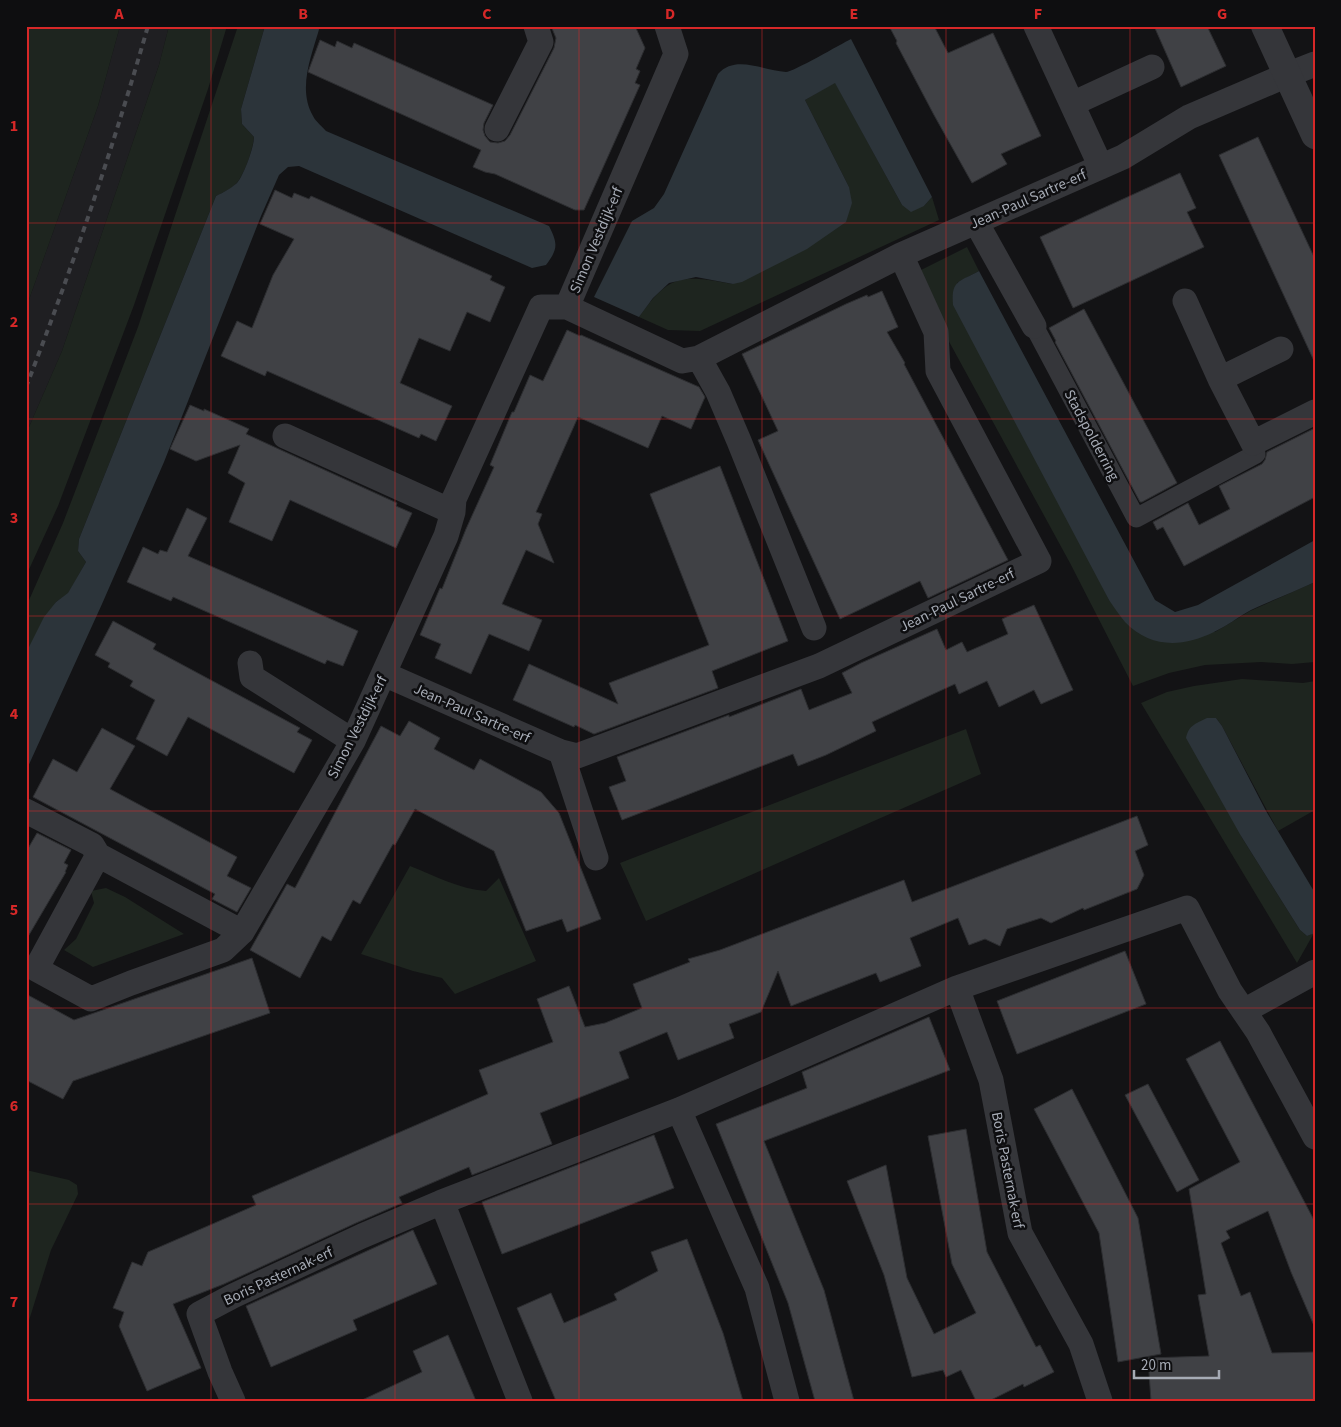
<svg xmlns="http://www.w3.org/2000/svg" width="1341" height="1427" viewBox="0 0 1341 1427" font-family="'Source Sans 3',sans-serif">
<rect width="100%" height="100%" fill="#131315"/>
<path fill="#1f1f22" d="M120,26H169L159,65L62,351L26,434V308L98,106Z"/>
<path fill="#1e251f" d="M26,26H120L98,106L26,308Z
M169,26H227L208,89L134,305L58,506L26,576V434L62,351L159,65Z
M238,26H265L241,109L242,124L254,137C253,148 246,170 239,180C234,188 224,192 216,196L79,539L78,551L86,562L68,594L56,602L26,653V607L63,523L138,327Z
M835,82L902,205L924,206L932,197L939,220L700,331L668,330L639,317C670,273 682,275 733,284L849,187L805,100Z
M967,247L979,271L957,283L1109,600L1215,632L1250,611L1315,582V662L1292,664L1261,662L1205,665L1169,673L1133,686L1070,563L917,283V272Z
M1242,679L1303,683L1315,681V810L1278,831L1222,726L1216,718L1241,836L1300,930L1307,936L1314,933L1297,963L1141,703L1167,692L1194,686Z
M966,729L981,774L646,921L620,863Z
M410,866C435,876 459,889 486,891L499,878L536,961L455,994L442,978L413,971L361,954Z
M106,888L125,897L184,934L93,967L64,950L76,939L94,903L91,891Z
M26,1170L69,1180L77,1185L78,1194L51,1250L26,1330Z"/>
<path fill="#2c343a" d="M265,26H320C312,55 297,88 313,116C316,122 322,126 326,131L549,226C558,244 558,249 546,265L532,268L299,166L288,167L279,175L261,216L164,462L102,604L26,771V653L44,617L56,602L68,593L86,562L78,551L79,539L216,196C224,192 230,189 237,183C244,175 254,147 254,137L242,124L241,109Z
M851,39L932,197L924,206L911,212L902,205L835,83L805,100L849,187L852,203L846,222L807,249L742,282L733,284L696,277L669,283L653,298L639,317L594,297L632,221L654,208L664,194L718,74C736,54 763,71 786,72C793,72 841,44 851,39Z
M979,271L1155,600L1175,612L1198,605L1315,540V582C1294,592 1272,600 1251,610C1238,617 1227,626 1214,632C1183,647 1151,649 1125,622C1119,615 1114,607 1109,600L953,305C951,280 959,282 979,271Z
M1207,718H1216L1222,726L1266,811L1315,893V933L1307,936L1300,930L1241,836L1186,738C1189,725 1195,724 1207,718Z"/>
<path fill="#404145" stroke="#2d2e31" d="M551,26H635L645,48L636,69L640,71L635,83L640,85L584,210H575L495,174L485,172L473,167L481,150L308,72L320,40L335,47L337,41L352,48L354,43L493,105L484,123L483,130L485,136L490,142L498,143L505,141L510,135L554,48L556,38Z
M889,26H934L948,53L993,33L1041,136L1001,154L1007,164L972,183L934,115L896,43L897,41Z
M1154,26H1207L1226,66L1181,87Z
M1258,137L1315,259V363L1219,155Z
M1180,173L1196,208L1187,212L1204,247L1073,308L1040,237Z
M275,190L292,198L294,193L309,199L311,196L492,276L490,280L505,287L490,322L467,312L450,351L419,338L400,383L452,406L436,441L421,434L419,438L267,371L265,376L221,356L237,321L252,328L273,275L294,239L260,224Z
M882,291L898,327L887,332L905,363L904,364L1008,560L928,598L920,581L840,619L758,440L778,431L742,354L846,304L867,295L868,297Z
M1084,309L1177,483L1142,502H1140L1055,342L1056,341L1049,328Z
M567,330L580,336L581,335L699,387L705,397L691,429L662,416L648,448L578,417L536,512L542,514L538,524L554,563L526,550L502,604L542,620L529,651L489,634L471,674L435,658L441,644L420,635L440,588L442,589L466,529L494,467L490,465L512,412H514L530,375L543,381Z
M190,405L204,411V409L249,429L246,434L397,503L396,506L412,513L396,548L290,500L272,541L229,522L245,483L228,473L240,445L196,461L170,449Z
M1315,428V497L1184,566L1163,527L1157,530L1153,522L1188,503L1199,525L1230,509L1219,486L1262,464L1265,460L1267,452Z
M720,466L788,641L712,671L718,688L594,734L575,725L574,727L513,700L529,664L618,704L609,683L709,645L650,494Z
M187,508L207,518L188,556L358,631L343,666L327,660L325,664L173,597L171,601L127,582L143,547L158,554L160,550L167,552Z
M1034,605L1073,690L1041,704L1034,690L999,707L987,681L959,694L955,684L872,722L876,731L826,755L798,766L793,754L622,820L609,787L626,781L617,757L729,715V717L801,689L809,710L852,693L842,673L861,663L937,629L946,650L962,642L967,652L1008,634L1002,619Z
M113,621L156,644L153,649L300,728L297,732L312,740L294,773L188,717L167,756L136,739L155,700L130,686L133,681L108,667L110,663L95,655Z
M409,721L440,738L434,749L474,770L480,759L541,792L559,813L601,919L567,932L562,919L526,931L494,851L415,809L395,845L393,844L360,904L353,900L331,941L322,936L300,978L250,950L287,884L295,888L381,726L400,736Z
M102,728L135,746L110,789L237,857L227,876L251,888L237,912L212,899L215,894L33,797L53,759L77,772Z
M1137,816L1148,845L1135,851L1144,875L1137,889L1084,910L1083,908L1051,923L1041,918L1007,929L1000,946L985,939L969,945L958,918L910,938L921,966L880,982L876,973L791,1006L778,971L761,1012L729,1024L734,1038L678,1060L667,1032L619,1052L629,1078L540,1113L552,1144L472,1175L469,1167L399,1197L402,1203L356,1223L224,1284L173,1304L201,1368L147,1391L119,1326L124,1312L113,1308L132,1262L142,1266L148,1252L256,1205L252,1196L488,1094L479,1070L553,1042L537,999L569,986L585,1027L605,1023L642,1008L633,984L690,962L688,959L720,950L904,880L912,902Z
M37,833L71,850L64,863L68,865L65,872H66L26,940V852Z
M1125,951L1146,1004L1017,1054L997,1001Z
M252,958L270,1013L73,1081L63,1099L26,1080V994L74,1020Z
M929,1017L950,1070L764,1141L824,1290L854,1401H815L788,1303L716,1124L807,1088L802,1072Z
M1220,1041L1315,1222V1328L1291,1272L1268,1211L1226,1231L1230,1238L1221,1243L1241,1296L1250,1292L1272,1353L1315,1352V1401H1151L1148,1358L1209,1356L1198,1295L1206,1294L1189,1189L1240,1162L1186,1059Z
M1148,1084L1199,1180L1177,1192L1125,1095Z
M1072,1089L1138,1218L1161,1354L1118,1362L1099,1233L1034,1109Z
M966,1129L987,1252L1036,1347L1040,1345L1054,1372L1024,1387L1023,1384L989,1401H976L961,1370L946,1377L943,1370L912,1377L884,1275L847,1181L886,1165L907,1278L934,1334L976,1313L952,1264L928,1136Z
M654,1135L674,1188L502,1254L482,1202Z
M413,1230L437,1284L353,1320L357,1330L271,1367L246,1306Z
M687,1239L723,1333L743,1401H556L517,1308L551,1293L564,1323L617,1300L614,1294L658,1271L651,1252Z
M448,1335L476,1401H360L422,1372L413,1351Z"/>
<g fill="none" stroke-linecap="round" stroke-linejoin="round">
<path stroke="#35363a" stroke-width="19" d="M1034,326L1136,518L1256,454L1253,443"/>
<path stroke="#35363a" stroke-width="25" d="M1036,26L1101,167
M1072,104L1152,67
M497,129L541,42L536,26
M976,222L1034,326
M1185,301L1220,379L1253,443L1315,412
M567,307L682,361L699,358L901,255L1123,157L1189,117L1287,75L1315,64
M699,358L718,392L739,441L814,628
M1220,379L1281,349
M285,436L453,512
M250,663L252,677L353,741
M384,674L561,752L577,756L819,666L1039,561L938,371L936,332L901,255
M561,752L596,858
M26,811L92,845L98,855
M242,932L98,855L36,969L91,999L131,983L223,950L242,932L353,741L446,536L453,512L454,499L541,307H567L676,54L667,26
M957,988L991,1080L1020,1233L1081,1344L1100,1401
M1244,1011L1315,972
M679,1110L757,1288L787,1401
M442,1202L520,1401
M233,1401L220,1372L199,1314L233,1296L362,1236L442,1202L679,1110L957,988L1187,908L1230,991L1258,1032L1315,1137"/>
<path stroke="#35363a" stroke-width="28" d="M1265,26L1315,135"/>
<path stroke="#4a4c51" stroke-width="4" stroke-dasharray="6 5" stroke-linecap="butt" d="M26,387C72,269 113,148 148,26"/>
</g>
<path fill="none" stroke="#d62828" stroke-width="1" stroke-opacity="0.55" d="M211,26V1401M395,26V1401M579,26V1401M762,26V1401M946,26V1401M1130,26V1401M26,223H1315M26,419H1315M26,616H1315M26,811H1315M26,1008H1315M26,1204H1315"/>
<g text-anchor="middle" stroke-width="5" stroke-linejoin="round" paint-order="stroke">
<g font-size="15" fill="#a6abb5" stroke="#0e0e10">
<text transform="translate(1028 199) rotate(-24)" y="5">Jean-Paul Sartre-erf</text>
<text transform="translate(596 240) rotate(-67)" y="5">Simon Vestdijk-erf</text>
<text transform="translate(1092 435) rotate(62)" y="5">Stadspolderring</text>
<text transform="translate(957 600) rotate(-26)" y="5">Jean-Paul Sartre-erf</text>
<text transform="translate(472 713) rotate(24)" y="5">Jean-Paul Sartre-erf</text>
<text transform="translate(357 727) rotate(-63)" y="5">Simon Vestdijk-erf</text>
<text transform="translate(1008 1170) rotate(79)" y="5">Boris Pasternak-erf</text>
<text transform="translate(278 1276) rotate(-25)" y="5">Boris Pasternak-erf</text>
</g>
</g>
<rect width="1341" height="1427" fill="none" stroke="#0e0e10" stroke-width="55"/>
<path d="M1134 1370v8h85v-8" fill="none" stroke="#a6abb5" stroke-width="2.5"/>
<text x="1141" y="1370" font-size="15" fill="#a6abb5" stroke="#0e0e10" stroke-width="4" paint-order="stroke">20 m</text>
<rect x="28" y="28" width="1286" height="1372" fill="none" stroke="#d62828" stroke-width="2"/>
<g font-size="16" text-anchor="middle" font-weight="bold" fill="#d62828">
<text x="119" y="19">A</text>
<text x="303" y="19">B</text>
<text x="487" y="19">C</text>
<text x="670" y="19">D</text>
<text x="854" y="19">E</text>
<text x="1038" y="19">F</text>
<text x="1222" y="19">G</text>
<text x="14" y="131">1</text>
<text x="14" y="327">2</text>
<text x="14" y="523">3</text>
<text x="14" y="719">4</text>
<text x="14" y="915">5</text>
<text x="14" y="1111">6</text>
<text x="14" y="1307">7</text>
</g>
</svg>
